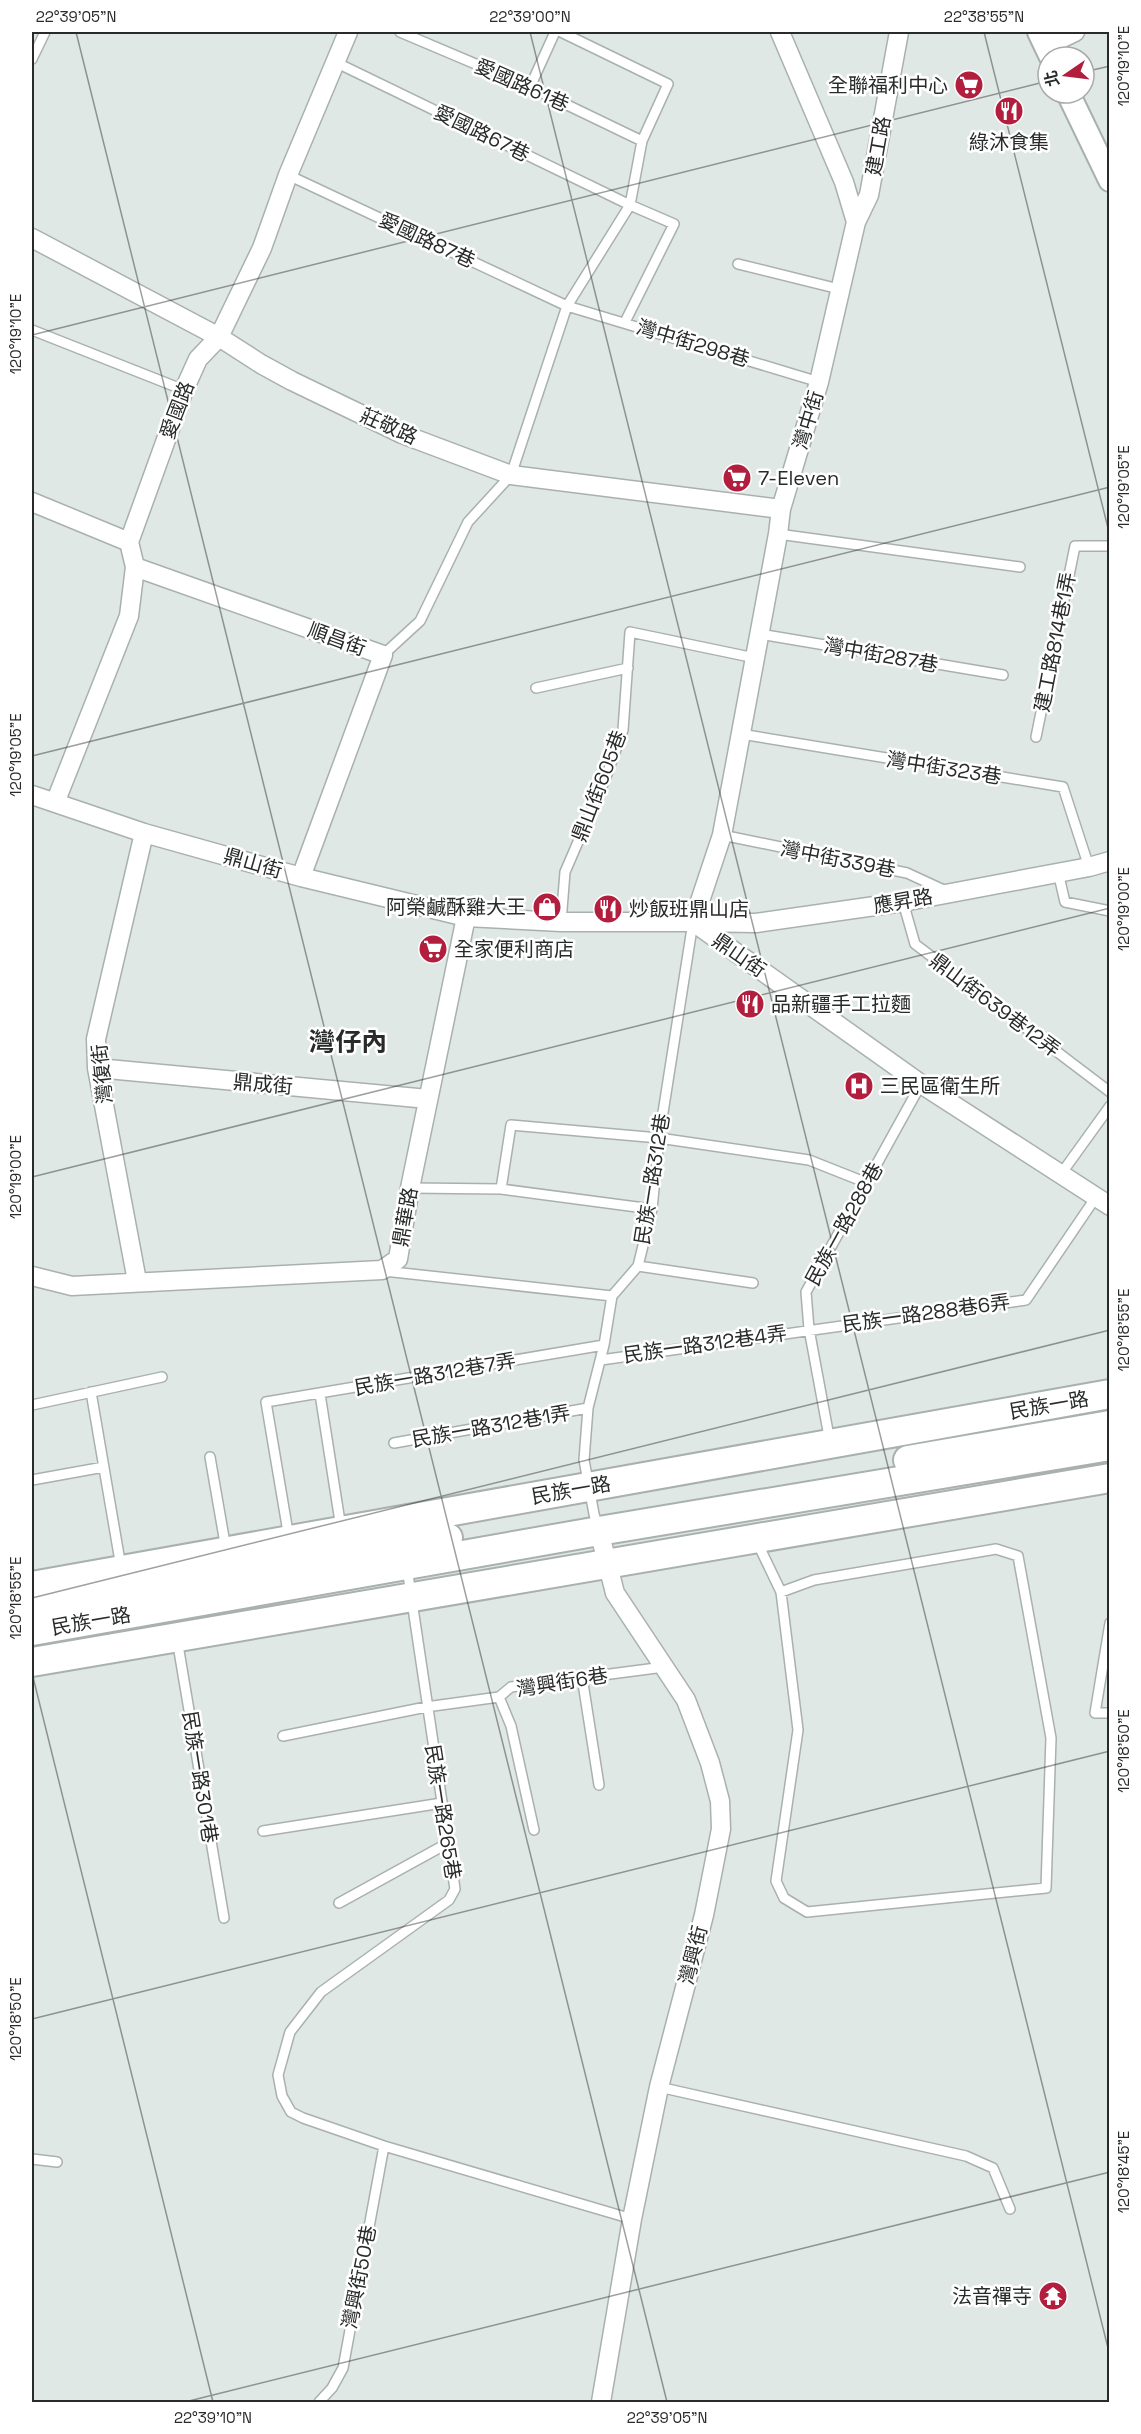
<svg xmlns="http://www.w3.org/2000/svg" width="1141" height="2434" viewBox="0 0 1141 2434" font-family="'Space Grotesk','Noto Sans TC',sans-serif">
<rect width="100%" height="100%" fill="#e0e8e5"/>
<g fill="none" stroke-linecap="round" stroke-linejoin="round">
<g stroke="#a9b1ae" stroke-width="12">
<path id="service" d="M400,32L530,87L642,141
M32,59L45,32
M333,61L630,205L674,224L625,322
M530,87L555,32
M288,175L567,306L819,382
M738,264L839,289
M32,330L184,390
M778,534L1020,567
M760,634L1003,675
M383,655L420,621L468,522L511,475L567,306L630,205L642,141L668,84L561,32
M536,688L628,668
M741,734L1063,787L1089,867
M1036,737L1075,546H1110
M722,835L907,873L946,891
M1058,872L1065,902L1110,911
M903,902L915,944L1110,1092
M561,922L565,872L606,777L623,730L630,632L755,658
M1061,1174L1110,1106
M410,1188L501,1189L652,1209
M501,1189L511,1125L659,1138L809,1160L867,1183
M638,1266L753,1283
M384,1271L612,1296
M601,1360L1026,1300L1096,1197
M91,1392L121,1567
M320,1394L341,1528
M32,1405L162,1377
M830,1442L809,1329L806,1292L921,1084
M394,1443L588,1408
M210,1457L226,1549
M32,1480L104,1467
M598,1528L594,1514L584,1460L588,1408L604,1345L612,1296L638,1266L652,1209L659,1138L693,922
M289,1538L266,1402L604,1345
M757,1542L781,1592L798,1730L776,1881L784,1898L807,1912L1046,1888L1051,1738L1018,1556L996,1549L814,1580L781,1592
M407,1568L455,1889L449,1900L321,1992L290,2032L278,2075L282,2096L291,2112L303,2118L384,2146L632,2219
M1110,1623L1095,1713H1110
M177,1639L224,1918
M582,1677L599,1785
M499,1697L511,1726L534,1830
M283,1736L426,1707L499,1697L511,1687L664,1667
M263,1831L442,1803
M339,1903L448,1843
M659,2087L966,2156L993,2168L1010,2209
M32,2159L57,2162
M319,2402L332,2388L343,2368L384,2146"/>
</g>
<g stroke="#a9b1ae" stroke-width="21">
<path id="minor" d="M780,32L844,182L856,222L819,382L781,509L778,534L722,835L693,922L756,923L903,902L1089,867L1110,861
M1046,46L1075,32
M856,222L869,195L899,32
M32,238L219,337L261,364L292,381L402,434L511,475L781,509
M32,502L129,542
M135,567L383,655L301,877
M32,795L144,833L301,877L466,917L561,922H693L921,1084L1110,1206
M55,803L129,616L135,567L129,542L184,390L198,359L219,337L262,248L288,175L348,32
M97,1068L428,1099
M32,1276L72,1286L382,1270L398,1259L410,1188L466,917
M137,1281L97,1068L96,1039L144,833
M599,1531L615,1593L686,1700L710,1763L720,1801L721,1829L704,1915L659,2087L632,2219L601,2402"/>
</g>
<g stroke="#a9b1ae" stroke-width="26">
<path id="tertiary" d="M1039,32L1051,57
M1068,93L1110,180"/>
</g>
<g stroke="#a9b1ae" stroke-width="32">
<path id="primary" d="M908,1460L1110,1425
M32,1586L1110,1394
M32,1608L448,1538
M32,1631L599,1531L1110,1446
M32,1662L1110,1478"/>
</g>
<use href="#service" stroke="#fff" stroke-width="9"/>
<use href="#minor" stroke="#fff" stroke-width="18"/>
<use href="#tertiary" stroke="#fff" stroke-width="22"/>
<use href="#primary" stroke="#fff" stroke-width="28"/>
</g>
<path fill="none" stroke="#282b2a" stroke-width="1.5" stroke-opacity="0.45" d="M76,32L667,2402M530,32L1110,2356M984,32L1110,536M1084,72L1110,66M32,335L1048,81M32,756L1110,487M32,1177L1110,908M32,1598L1110,1330M32,1673L213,2402M32,2019L1110,1751M185,2402L1110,2172"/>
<defs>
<g id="supermarket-disc" transform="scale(1.5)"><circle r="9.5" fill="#b11e3e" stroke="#fff"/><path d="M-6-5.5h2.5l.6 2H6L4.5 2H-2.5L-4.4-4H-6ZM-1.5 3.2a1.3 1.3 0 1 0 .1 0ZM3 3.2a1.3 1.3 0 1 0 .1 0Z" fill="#fff"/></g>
<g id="restaurant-disc" transform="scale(1.5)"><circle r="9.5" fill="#b11e3e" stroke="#fff"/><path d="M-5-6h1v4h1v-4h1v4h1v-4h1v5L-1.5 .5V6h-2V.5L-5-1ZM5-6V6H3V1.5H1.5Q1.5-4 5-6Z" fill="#fff"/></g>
<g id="shop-disc" transform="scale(1.5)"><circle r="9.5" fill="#b11e3e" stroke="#fff"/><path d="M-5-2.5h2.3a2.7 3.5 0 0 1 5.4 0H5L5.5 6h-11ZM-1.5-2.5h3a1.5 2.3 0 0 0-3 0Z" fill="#fff"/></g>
<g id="hospital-disc" transform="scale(1.5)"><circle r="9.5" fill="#b11e3e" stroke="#fff"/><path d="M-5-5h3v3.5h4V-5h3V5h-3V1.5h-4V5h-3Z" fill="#fff"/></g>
<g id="temple-disc" transform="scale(1.5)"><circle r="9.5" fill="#b11e3e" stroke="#fff"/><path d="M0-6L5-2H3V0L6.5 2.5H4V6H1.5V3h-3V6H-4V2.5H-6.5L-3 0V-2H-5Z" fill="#fff"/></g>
</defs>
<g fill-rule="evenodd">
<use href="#supermarket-disc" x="969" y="85"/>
<use href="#restaurant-disc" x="1009" y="111"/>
<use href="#supermarket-disc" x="737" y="478"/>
<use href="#shop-disc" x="547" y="907"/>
<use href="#restaurant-disc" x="608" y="909"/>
<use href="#supermarket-disc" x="433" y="949"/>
<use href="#restaurant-disc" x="750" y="1004"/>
<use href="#hospital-disc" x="859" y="1086"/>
<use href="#temple-disc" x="1053" y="2296"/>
</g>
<g text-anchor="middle" stroke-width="5" stroke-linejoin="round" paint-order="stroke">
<g font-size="20" fill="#282b2a" stroke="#fff">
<text transform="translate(522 85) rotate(24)" y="7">愛國路61巷</text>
<text transform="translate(482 133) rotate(26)" y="7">愛國路67巷</text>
<text transform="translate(878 146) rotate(-80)" y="7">建工路</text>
<text transform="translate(427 240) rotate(25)" y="7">愛國路87巷</text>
<text transform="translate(693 343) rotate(17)" y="7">灣中街298巷</text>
<text transform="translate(177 410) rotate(-69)" y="7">愛國路</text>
<text transform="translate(808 420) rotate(-73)" y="7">灣中街</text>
<text transform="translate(389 426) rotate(24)" y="7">莊敬路</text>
<text transform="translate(337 639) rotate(20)" y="7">順昌街</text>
<text transform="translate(1055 642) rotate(-79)" y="7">建工路814巷1弄</text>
<text transform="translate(881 655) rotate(10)" y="7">灣中街287巷</text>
<text transform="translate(944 768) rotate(9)" y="7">灣中街323巷</text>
<text transform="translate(599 786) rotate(-69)" y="7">鼎山街605巷</text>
<text transform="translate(838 859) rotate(11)" y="7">灣中街339巷</text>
<text transform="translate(253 863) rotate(16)" y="7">鼎山街</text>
<text transform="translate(903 901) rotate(-10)" y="7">應昇路</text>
<text transform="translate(739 955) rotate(35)" y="7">鼎山街</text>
<text transform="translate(995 1005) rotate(37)" y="7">鼎山街639巷12弄</text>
<text transform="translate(102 1074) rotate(-96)" y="7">灣復街</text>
<text transform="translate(263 1084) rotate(5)" y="7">鼎成街</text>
<text transform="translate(652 1179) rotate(-81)" y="7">民族一路312巷</text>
<text transform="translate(405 1217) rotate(-80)" y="7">鼎華路</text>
<text transform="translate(844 1224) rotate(-61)" y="7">民族一路288巷</text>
<text transform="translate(926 1313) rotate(-8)" y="7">民族一路288巷6弄</text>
<text transform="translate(705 1344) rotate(-8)" y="7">民族一路312巷4弄</text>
<text transform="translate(435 1374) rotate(-10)" y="7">民族一路312巷7弄</text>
<text transform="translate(1049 1405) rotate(-10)" y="7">民族一路</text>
<text transform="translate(491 1426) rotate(-10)" y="7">民族一路312巷1弄</text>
<text transform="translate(571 1490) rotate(-10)" y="7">民族一路</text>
<text transform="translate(91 1621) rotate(-10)" y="7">民族一路</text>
<text transform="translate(562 1682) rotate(-9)" y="7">灣興街6巷</text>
<text transform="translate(200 1777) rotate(81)" y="7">民族一路301巷</text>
<text transform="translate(443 1812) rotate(81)" y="7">民族一路265巷</text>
<text transform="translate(693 1955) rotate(-76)" y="7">灣興街</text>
<text transform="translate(359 2277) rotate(-79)" y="7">灣興街50巷</text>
</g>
<g font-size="20" fill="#282b2a" stroke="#fff" text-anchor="start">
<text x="948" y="92" text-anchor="end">全聯福利中心</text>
<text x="1009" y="149" text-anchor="middle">綠沐食集</text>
<text x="758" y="485">7-Eleven</text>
<text x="526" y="914" text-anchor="end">阿榮鹹酥雞大王</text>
<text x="629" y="916">炒飯班鼎山店</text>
<text x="454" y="956">全家便利商店</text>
<text x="771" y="1011">品新疆手工拉麵</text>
<text x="880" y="1093">三民區衛生所</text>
<text x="1032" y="2303" text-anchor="end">法音禪寺</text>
</g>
<g font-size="26" font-weight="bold" fill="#282b2a" stroke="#fff">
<text x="348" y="1051">灣仔內</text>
</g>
</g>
<rect width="1141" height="2434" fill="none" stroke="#ffffff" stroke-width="66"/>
<g transform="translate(1066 75) rotate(256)"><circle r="28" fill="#ffffff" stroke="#a9aaaa" stroke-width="1.5"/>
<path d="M0-4.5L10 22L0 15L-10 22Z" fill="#b11e3e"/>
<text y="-9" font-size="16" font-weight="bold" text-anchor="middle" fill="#282b2a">北</text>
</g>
<rect x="33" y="33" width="1075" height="2368" fill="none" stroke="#282b2a" stroke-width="2"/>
<g font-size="15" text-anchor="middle" fill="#282b2a">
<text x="76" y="22">22°39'05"N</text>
<text x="530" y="22">22°39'00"N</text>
<text x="984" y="22">22°38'55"N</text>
<text transform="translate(1124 66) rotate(-90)" y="5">120°19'10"E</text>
<text transform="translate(16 334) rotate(-90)" y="5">120°19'10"E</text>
<text transform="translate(1124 487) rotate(-90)" y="5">120°19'05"E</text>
<text transform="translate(16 755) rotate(-90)" y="5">120°19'05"E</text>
<text transform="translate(1124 909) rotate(-90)" y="5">120°19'00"E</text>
<text transform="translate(16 1177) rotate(-90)" y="5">120°19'00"E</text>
<text transform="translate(1124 1330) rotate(-90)" y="5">120°18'55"E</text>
<text transform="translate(16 1598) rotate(-90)" y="5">120°18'55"E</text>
<text transform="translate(1124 1751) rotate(-90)" y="5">120°18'50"E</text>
<text transform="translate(16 2019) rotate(-90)" y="5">120°18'50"E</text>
<text transform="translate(1124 2172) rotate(-90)" y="5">120°18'45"E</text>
<text x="213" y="2423">22°39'10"N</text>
<text x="667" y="2423">22°39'05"N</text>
</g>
</svg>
